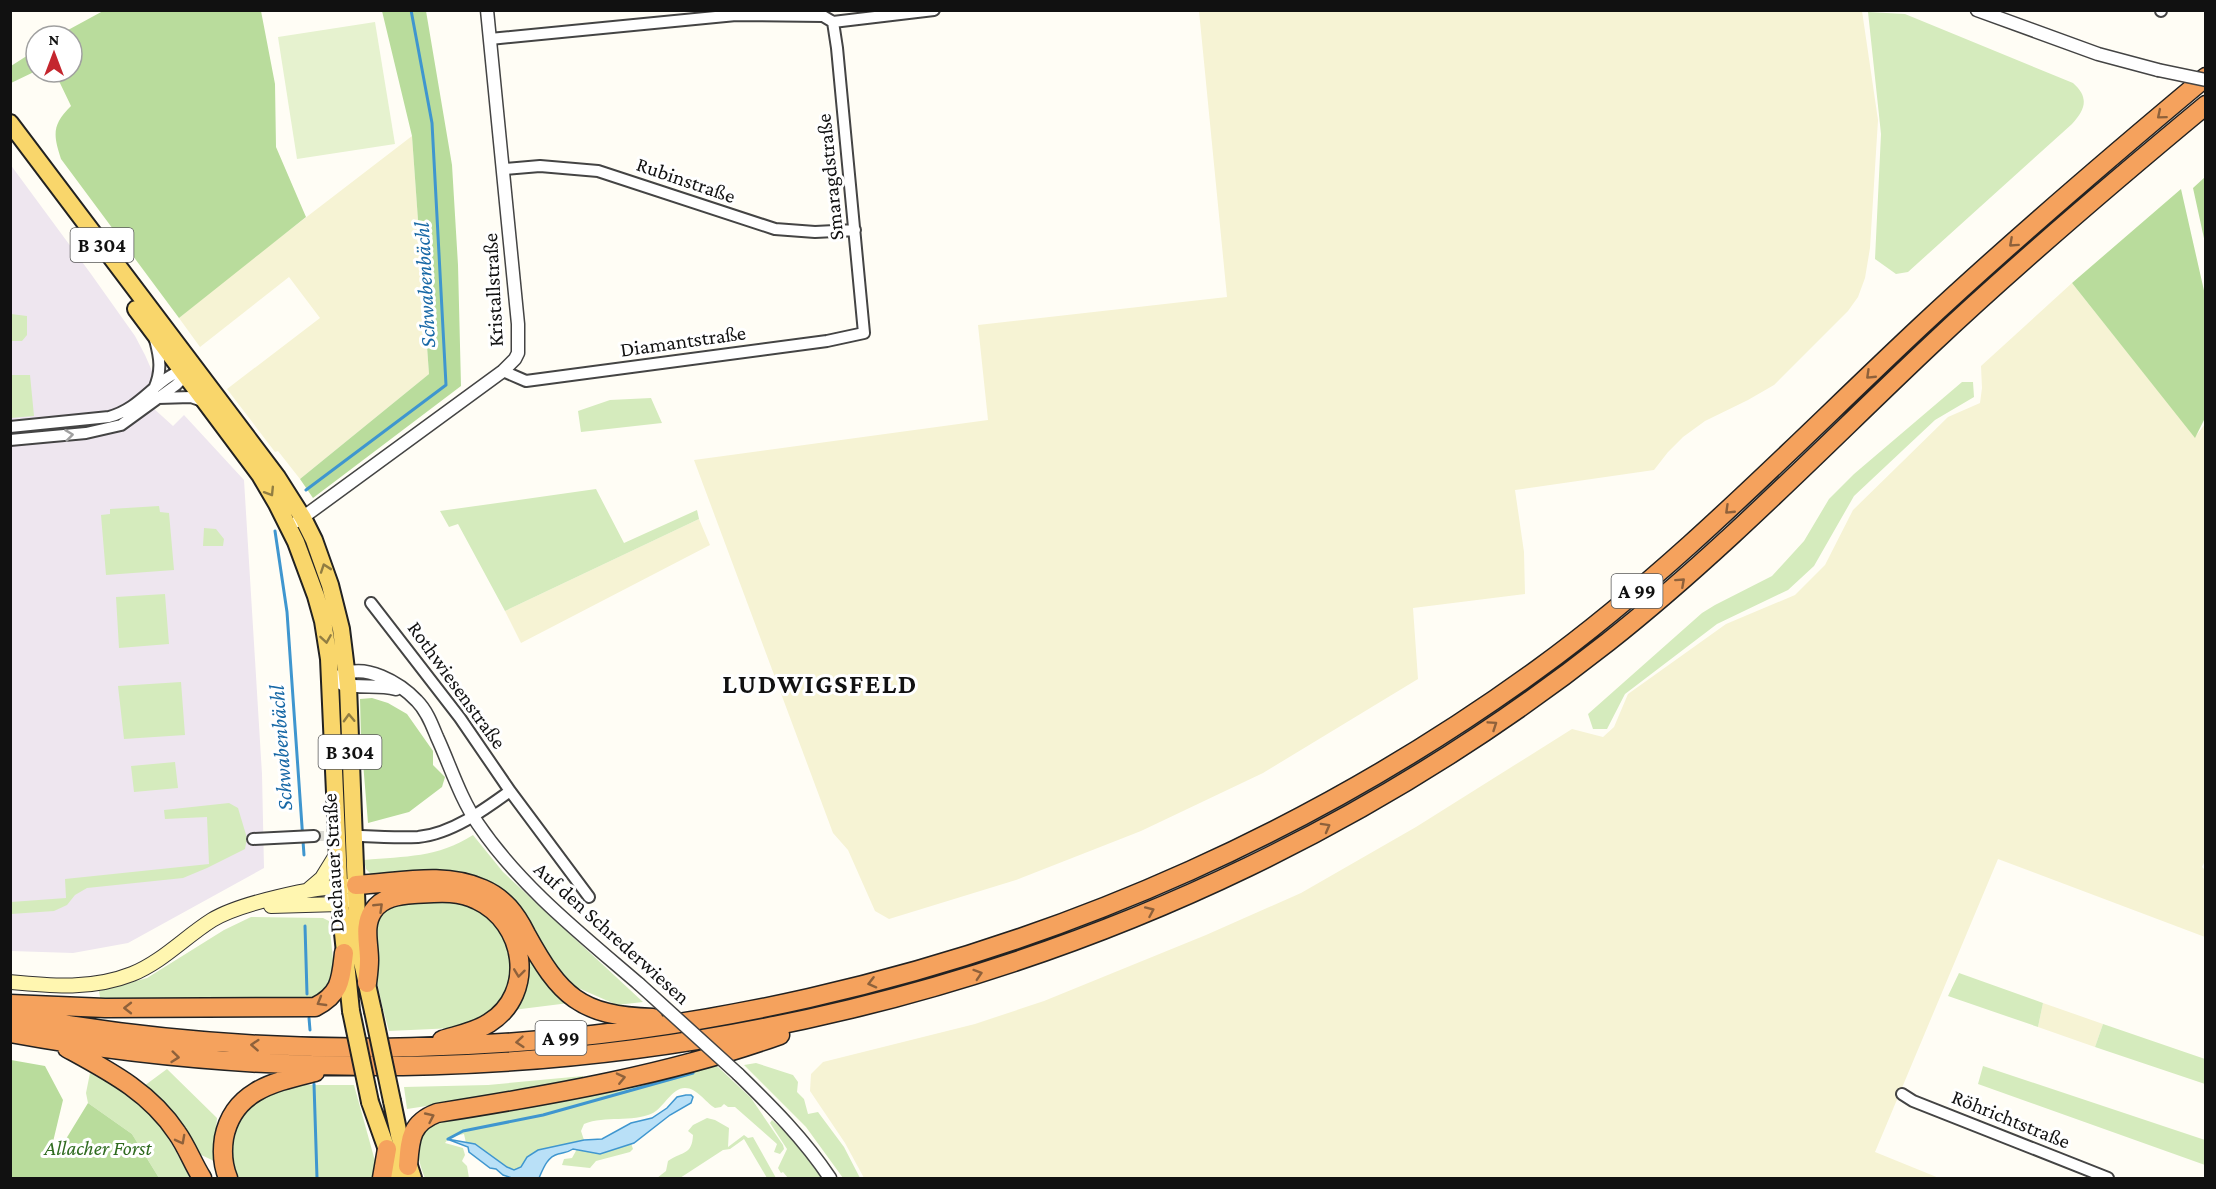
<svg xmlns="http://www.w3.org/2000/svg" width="2216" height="1189" viewBox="0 0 2216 1189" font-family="'Crimson Pro',serif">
<rect width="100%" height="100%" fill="#fffdf5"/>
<path fill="#eee6ef" d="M10,164L91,274L135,336L145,355L156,380L141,397L173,426L184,415L244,480L262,774L264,868L128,943L73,953L11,951Z"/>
<path fill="#f6f3d4" d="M1199,11H1862L1878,120L1870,248L1865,278L1858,297L1848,311L1774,385L1748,400L1705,421L1683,437L1668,452L1654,470L1515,490L1524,552L1525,594L1413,608L1418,679L1263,773L1141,831L1016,880L889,919L875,911L848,850L833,833L694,460L988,420L978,325L1227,297Z
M412,136L429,374L300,479L278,451L275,452L227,389L320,318L289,277L200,347L179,318L231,275Z
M2072,283L2195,437L2205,424L2206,859L2202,867L2206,871L2205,937L1998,859L1875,1152L1939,1178H864L845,1143L810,1091L811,1074L823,1062L975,1024L1044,1001L1206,935L1301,893L1416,827L1572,729L1603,737L1614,727L1628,694L1726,624L1795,595L1825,565L1853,510L1948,417L1980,403L1982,388L1981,366Z
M699,519L710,545L521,643L505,611Z
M2043,1003L2103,1024L2095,1047L2038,1027Z"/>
<path fill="#d5ebbd" d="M1868,12L1905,14L2073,83C2089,97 2086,109 2072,124L1908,272L1896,274L1875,259L1881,134Z
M11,314L27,316V335L22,341H11Z
M11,375H30L34,416L11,418Z
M1962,382H1973L1974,397L1935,420L1854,496L1814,566L1788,590L1717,624L1625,694L1607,729H1593L1588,714L1702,613L1715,605L1772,576L1804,541L1829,499L1854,474Z
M651,398L662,423L581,432L578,411L610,400Z
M596,489L624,543L697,510L699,519L505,611L458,524L449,527L440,511Z
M159,506L160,512L169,513L174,570L106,575L101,515L110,514V509Z
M204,528L216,529L224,539L223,546H203Z
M165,594L169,644L119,648L116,597Z
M181,682L185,735L124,739L118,686Z
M175,762L178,788L134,792L131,766Z
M229,803L238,808L247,838L245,849L207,868L183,878L87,888L75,895L67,905L54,911L11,914V902L66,898L65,879L209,864L207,817L165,819L164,810Z
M473,835L503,872L643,1002L617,1005L576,987L556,966L521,910L469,876L448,871L417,870L371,874L366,869L364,860C406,856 437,858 473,835Z
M453,899L480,908L506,929L512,951V981L504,1000L481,1020L454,1028L389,1031C381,1002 355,915 397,901C409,898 439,899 453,899Z
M251,917L323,918L329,921L335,978L317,999L101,1003L99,991L147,978L224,930Z
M525,951C537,971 549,990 569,1003L513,1010Z
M1959,973L2043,1003L2038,1027L1948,996Z
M2103,1024L2205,1059V1084L2095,1047Z
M756,1063L793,1075L798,1082L797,1092L804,1099L808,1114L818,1112L844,1147L860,1178H843L806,1127L744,1065Z
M710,1064L711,1067L717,1066L751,1098L783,1145L784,1149L780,1154L774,1152L777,1144L735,1107H728L724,1104L721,1107L715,1108C705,1102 697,1088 685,1088C672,1088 664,1107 653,1113C631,1123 606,1115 584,1124L581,1131L584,1140L538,1150L527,1157L521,1167L514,1170C497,1163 484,1146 466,1143L464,1134L450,1137L445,1143L463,1148L465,1155L462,1161L467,1166L469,1178H425C417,1158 413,1139 428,1121Z
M1983,1066L2205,1140V1165L1978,1084Z
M167,1069L217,1118L214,1161L195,1152L144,1086Z
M90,1073C101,1079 113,1084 124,1090C156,1111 173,1145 190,1178H159L132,1134L88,1103L86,1093Z
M583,1076V1082L407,1109L404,1087L488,1085Z
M295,1085H354L375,1161L374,1178H237L229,1163L231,1135L240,1112L260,1095Z
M707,1118L715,1120L729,1128L728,1147L744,1135L748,1138L753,1137L776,1178H767L744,1139L730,1149L723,1150L680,1178H657L666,1171L668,1161C683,1151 692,1155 693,1135L688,1131L693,1125Z
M772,1120L790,1136L822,1178H788L783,1172L781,1173L778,1168L787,1149L770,1123Z
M631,1143L633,1149L630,1152L596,1161L590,1168L562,1165L564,1159L572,1158L577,1149L600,1154Z"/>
<path fill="#b9dc9c" d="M103,11H261L275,84L276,147L306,217L179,318L61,159C53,134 52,125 71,106L59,81L50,72H72V36H57Z
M382,11H426L452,165L458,265L461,386L313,498L300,479L429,374L412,136Z
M36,50V71L11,83V66Z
M2205,177V243L2193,188Z
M2181,189L2205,295V418L2195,438L2072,283Z
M372,698L388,703L407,714L433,751V765L445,777L442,787L409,812L368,823L361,738L360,699Z
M11,1060L45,1066L63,1100L52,1146L58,1152L88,1103L132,1134L159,1178H11Z"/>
<path fill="#e6f2cf" d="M375,22L395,144L297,159L278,37Z"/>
<path fill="#b9e0f7" stroke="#3f96cf" stroke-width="1.5" d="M686,1095H691L693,1097L691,1103L670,1115L634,1143L600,1154L573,1149C567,1153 564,1152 558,1154C547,1157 543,1169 539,1178H512L503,1175L496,1169L490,1168L469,1152L468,1147L447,1139L475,1144L507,1167L514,1170L521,1167L527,1157L538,1150L584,1140L602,1139L631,1123L652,1118L667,1108L677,1097Z"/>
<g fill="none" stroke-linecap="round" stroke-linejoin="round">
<path stroke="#3f96cf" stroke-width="3" d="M306,490L446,385L432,123L411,10
M275,531L287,612L304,855
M305,926L307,994
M309,1018L310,1030
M314,1084L317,1178
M448,1139L463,1131L543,1115L693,1073"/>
<path stroke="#dbdad3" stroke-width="10" stroke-dasharray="10 5" stroke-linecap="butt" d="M314,836H341"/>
<g stroke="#444" stroke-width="14">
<path id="minor" d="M2161,10V11
M833,22L934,10
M490,39L736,15L823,16L833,22
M504,169L540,166L598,171L775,229L815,232L855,230
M503,371L526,381L827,341L864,333L837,48L833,22
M154,389C162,371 160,358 155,340
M158,398L191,397L205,402
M10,427L109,417C143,408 156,377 188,368
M10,440L86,433L121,425L176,385L190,371
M371,603L460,718L510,791L589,897
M361,836C380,837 399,838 418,837C451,834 484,810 510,791
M253,839L314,836
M1902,1094L1913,1101L2108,1178"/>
</g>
<g stroke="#444" stroke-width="15">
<path id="tertiary" d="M1977,10L2098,54L2158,70
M298,521L503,371L515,359L518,353V324L487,10
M340,676C365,662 400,683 417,701C427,711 432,725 437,737C450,765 460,798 478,824C520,886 582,935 639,984
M342,684C359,689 378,684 396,689
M738,1074C772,1107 804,1139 830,1178"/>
</g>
<g stroke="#333" stroke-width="16">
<path id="secondary" d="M308,890L322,878L338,852
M271,906L340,904L347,900
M10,982C52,986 92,990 132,974C162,962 185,937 212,920C240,903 314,887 348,886"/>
</g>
<g stroke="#222" stroke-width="20">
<path id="primary" d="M10,123L277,477L303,518L314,540L330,585L341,629L348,686L357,918L362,962L373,1011
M136,309L260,475L277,504L296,542L316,596L323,621L329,659L340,904L351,1011
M392,1101L399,1135L413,1178
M370,1102L397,1178"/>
</g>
<g stroke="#222" stroke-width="21">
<path id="motorway" d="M356,885C398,883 443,871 483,889C504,898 516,914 526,934C560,996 580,1016 653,1018
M367,983C368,975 369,968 369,960C369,943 363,926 373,911C382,897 400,895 414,894C436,893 457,890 477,900C525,922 537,993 489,1023C475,1032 458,1035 442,1040
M10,1004L105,1008L315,1007C341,994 341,979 344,953
M10,1015C540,1114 1102,986 1538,669C1677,568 1796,443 1921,326C2013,240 2109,158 2206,77
M10,1033C570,1136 1160,996 1608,642C1723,551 1825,445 1931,345C2020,261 2112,183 2206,105
M67,1048C109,1071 150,1092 177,1133C187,1147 193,1164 202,1178
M408,1166C410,1140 410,1123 437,1113C551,1095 672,1074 780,1035
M228,1178C223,1166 222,1151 224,1138C233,1090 275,1082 315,1072
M382,1178L387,1149"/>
</g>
<use href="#minor" stroke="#fff" stroke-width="10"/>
<use href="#tertiary" stroke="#fff" stroke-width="12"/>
<use href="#secondary" stroke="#fff6b0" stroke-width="14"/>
<use href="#primary" stroke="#f9d66b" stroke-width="16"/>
<use href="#motorway" stroke="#f5a25d" stroke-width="18"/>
<g stroke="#444" stroke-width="15" stroke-linecap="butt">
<path id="tertiary-bridge" d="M2158,70L2206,80
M639,984L738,1074"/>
</g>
<g stroke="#222" stroke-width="20" stroke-linecap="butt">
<path id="primary-bridge" d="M351,1011L370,1102
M373,1011L392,1101"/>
</g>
<use href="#tertiary-bridge" stroke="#fff" stroke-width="12"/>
<use href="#primary-bridge" stroke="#f9d66b" stroke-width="16"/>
</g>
<defs><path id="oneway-chevron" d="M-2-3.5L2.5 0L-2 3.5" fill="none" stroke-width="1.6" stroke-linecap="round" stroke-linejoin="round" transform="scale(1.5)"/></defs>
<g stroke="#8e613b">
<use href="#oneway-chevron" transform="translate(2161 115) rotate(140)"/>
<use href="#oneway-chevron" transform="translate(2013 243) rotate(138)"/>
<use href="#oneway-chevron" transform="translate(1870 375) rotate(136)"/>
<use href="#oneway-chevron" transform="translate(1729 510) rotate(136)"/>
<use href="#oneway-chevron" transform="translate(1681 582) rotate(-42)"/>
<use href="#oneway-chevron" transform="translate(1493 725) rotate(-34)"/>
<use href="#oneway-chevron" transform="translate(1326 827) rotate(-29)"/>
<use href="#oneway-chevron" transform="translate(379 907) rotate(-44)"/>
<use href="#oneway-chevron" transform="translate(1150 911) rotate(-24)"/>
<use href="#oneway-chevron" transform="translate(519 973) rotate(97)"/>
<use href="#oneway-chevron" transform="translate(978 974) rotate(-18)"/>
<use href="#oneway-chevron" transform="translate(872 983) rotate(166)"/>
<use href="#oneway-chevron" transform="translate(321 1002) rotate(150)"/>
<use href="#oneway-chevron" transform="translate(128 1008) rotate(180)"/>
<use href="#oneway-chevron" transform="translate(520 1042) rotate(175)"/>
<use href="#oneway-chevron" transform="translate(255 1045) rotate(-176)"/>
<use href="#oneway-chevron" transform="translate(175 1057) rotate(6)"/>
<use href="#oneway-chevron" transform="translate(621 1078) rotate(-13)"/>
<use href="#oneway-chevron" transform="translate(430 1117) rotate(-25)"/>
<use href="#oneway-chevron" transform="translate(181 1140) rotate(62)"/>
</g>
<use stroke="#a0a0a0" href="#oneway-chevron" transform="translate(69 435) rotate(-7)"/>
<g stroke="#917d42">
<use href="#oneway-chevron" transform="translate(270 492) rotate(58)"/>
<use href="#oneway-chevron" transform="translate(325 568) rotate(-109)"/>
<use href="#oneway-chevron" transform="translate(326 639) rotate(81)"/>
<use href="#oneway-chevron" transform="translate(349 718) rotate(-92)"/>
</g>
<g text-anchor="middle" stroke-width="6" stroke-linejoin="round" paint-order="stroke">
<g fill="#fff" stroke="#585858" stroke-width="1.5">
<rect x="70.5" y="228" width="63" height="34" rx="4.5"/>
<rect x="1611.5" y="574" width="51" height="34" rx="4.5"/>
<rect x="318.5" y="735" width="63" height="34" rx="4.5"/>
<rect x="535.5" y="1021" width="51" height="34" rx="4.5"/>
</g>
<g font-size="20" font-weight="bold" fill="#111">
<text x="102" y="252">B 304</text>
<text x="1637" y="598">A 99</text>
<text x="350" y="759">B 304</text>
<text x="561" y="1045">A 99</text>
</g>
<g font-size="21" fill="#111" stroke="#fff">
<text transform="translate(830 177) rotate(-96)" y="7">Smaragdstraße</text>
<text transform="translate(686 180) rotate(19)" y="7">Rubinstraße</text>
<text transform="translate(493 290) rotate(-93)" y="7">Kristallstraße</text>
<text transform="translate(683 341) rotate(-8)" y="7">Diamantstraße</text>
<text transform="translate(457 685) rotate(54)" y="7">Rothwiesenstraße</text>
<text transform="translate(333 863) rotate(-93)" y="7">Dachauer Straße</text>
<text transform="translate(612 933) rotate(42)" y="7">Auf den Schrederwiesen</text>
<text transform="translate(2011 1119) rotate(22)" y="7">Röhrichtstraße</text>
</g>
<g font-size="21" font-style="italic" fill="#2f6b1f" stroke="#fff">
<text x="98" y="1155">Allacher Forst</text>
</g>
<g font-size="22" font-style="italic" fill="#1768a6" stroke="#fff">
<text transform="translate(424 285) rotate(-93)" y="8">Schwabenbächl</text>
<text transform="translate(280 748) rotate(-94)" y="8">Schwabenbächl</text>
</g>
<g font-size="27" font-weight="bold" letter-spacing="1.5" fill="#111" stroke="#fff">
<text x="820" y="693">LUDWIGSFELD</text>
</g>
</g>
<rect width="2216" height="1189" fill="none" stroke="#111111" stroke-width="24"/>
<g transform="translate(54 54)"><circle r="28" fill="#ffffff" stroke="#a0a0a0" stroke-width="1.5"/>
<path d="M0-4.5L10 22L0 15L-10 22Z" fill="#c4262e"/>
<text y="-9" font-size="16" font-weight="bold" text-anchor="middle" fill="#111111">N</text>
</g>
</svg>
